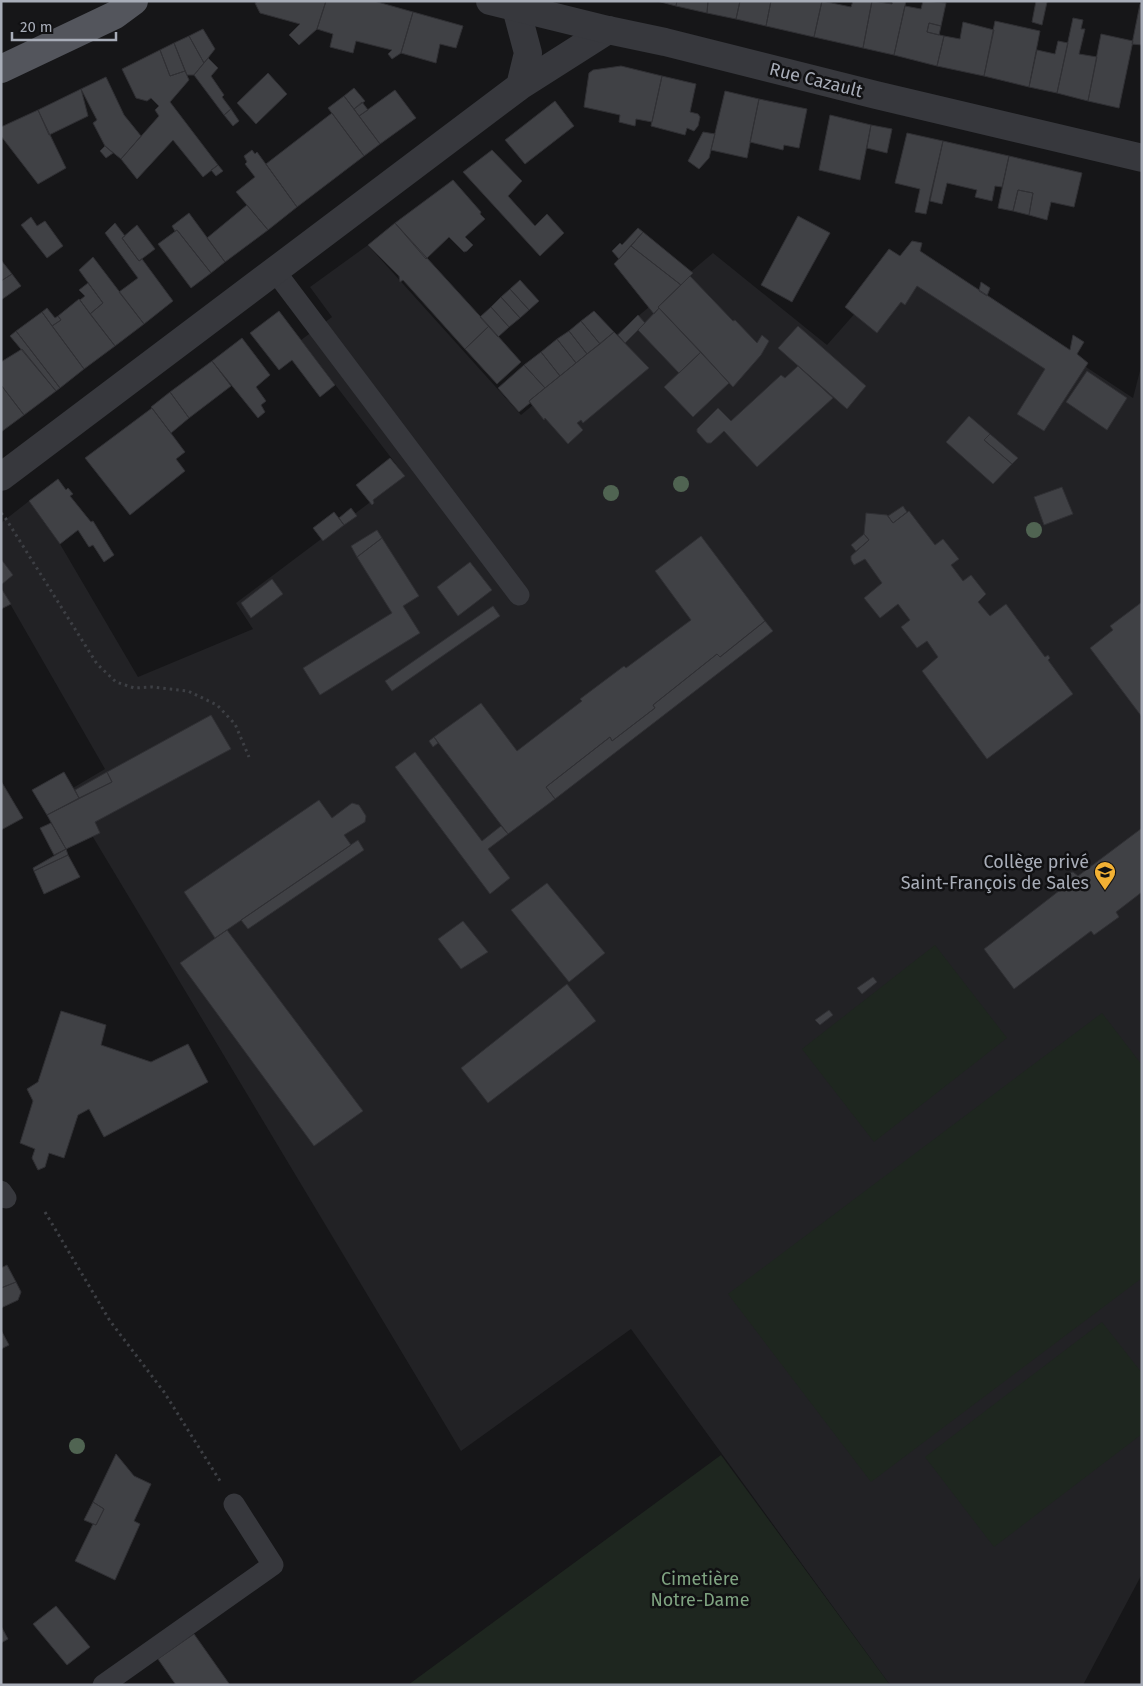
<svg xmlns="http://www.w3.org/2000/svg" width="1143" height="1686" viewBox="0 0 1143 1686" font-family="'Fira Sans',sans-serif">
<rect width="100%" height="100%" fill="#161618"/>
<path fill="#222225" d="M368,245L521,415L713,253L827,345L910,251L1133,398L1142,363V1574L1083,1685H890L631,1329L461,1451L66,792L105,769L1,588V585L13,575L1,559V523L29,501L60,544L138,677L253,629L236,603L405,476L301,340L332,317L310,287Z"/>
<path fill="#1e261f" d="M935,945L1007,1038L874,1142L802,1049Z
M1102,1013L1142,1065V1278L871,1482L728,1294Z
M1102,1322L1142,1373V1434L994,1547L925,1457Z
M721,1455L890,1685H408Z"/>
<path fill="#404145" stroke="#303034" d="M258,1H326L317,29L299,45L289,35L300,24L260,13L255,3Z
M326,1H374L413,12L401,53L392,59L388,54L392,50L356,41L353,53L330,47L333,34L317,29Z
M657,1H677L676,6Z
M677,1H708L707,13L676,6Z
M708,1H740L736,19L707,13Z
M740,1H771L766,26L736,19Z
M771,1H822L814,37L766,26Z
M822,1L851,7L853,1H872L863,48L814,37Z
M872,1L892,4L893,1H906L894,55L863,48Z
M923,1L946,3L941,26L929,23L927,32L944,36L937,66L894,55L905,6L921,9Z
M1036,1L1047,2L1042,25L1032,22Z
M1140,4L1142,5V45L1132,44Z
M413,12L463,26L456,48L440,44L436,63L401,53Z
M1073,18L1083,20L1081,29H1085L1079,54L1097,57L1088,101L1057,93Z
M995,21L1040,31L1029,87L984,76Z
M963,22L994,30L984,76L937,66L944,36L960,39Z
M929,23L941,26L939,35L927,32Z
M203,29L215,49L204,63L189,36Z
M1101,34L1133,41L1119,108L1088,101Z
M189,36L204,63L194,75H187L174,43Z
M1058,41L1068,43L1057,93L1029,87L1037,50L1055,54Z
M174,43L185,71L170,76L160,50Z
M160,50L170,76L185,71L189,80L170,102L218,165L203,177L173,140L137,179L121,159L159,116L155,110L159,106L151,98L147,101L136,98L122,69Z
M208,58L218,68L211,76L224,95L222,97L231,109L224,115L194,75Z
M621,66L662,76L652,122L636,119L635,126L619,122L620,115L584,107L589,73L593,70Z
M268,73L287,94L256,124L237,103Z
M662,76L696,84L690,112L698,114L700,117L698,126L694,131L687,128L685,135L651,126Z
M106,77L124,115L141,136L121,159L105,146L93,123L97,120L81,89Z
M354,88L365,101L354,109L344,96Z
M81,89L88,116L49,135L38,110Z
M395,90L416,118L380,144L359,116Z
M725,91L759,99L747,158L711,150Z
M344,96L380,144L364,156L328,108Z
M759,99L807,109L799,148L784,145L783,150L750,142Z
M555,101L574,126L525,164L505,140Z
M362,102L368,110L359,116L354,109Z
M231,109L239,121L233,126L224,115Z
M38,110L66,168L38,184L1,136V127Z
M332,113L364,156L297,207L266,164Z
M830,115L871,125L860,180L819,170Z
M871,125L892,129L887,153L867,148Z
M703,132L715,134L709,158L699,169L688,161Z
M907,133L943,141L926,214L915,212L920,189L895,183Z
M943,141L1009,156L1002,187L995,186L992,201L975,197L977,190L947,183L942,204L930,201Z
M105,146L113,153L106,158L100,151Z
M252,150L255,154L257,152L297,207L268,230L236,192L255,177L245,164L247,162L244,156Z
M492,150L522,181L508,196L535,226L547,214L564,233L540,256L463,172Z
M1009,156L1082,173L1074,207L1051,202L1047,220L1029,215L1033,193L1018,190L1013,211L998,208Z
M218,165L223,171L216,176L211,170Z
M453,180L481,212L480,214L485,219L465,237L473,245L467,251L464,252L449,237L426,259L395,223Z
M1018,190L1033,193L1029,215L1013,211Z
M247,205L268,230L225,262L207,238Z
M189,213L225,262L211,273L177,230L175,231L172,226Z
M798,216L830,233L792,302L761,285Z
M31,217L37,226L45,221L63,246L47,258L21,225Z
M115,223L125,236L122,238L139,261L142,259L173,301L144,324L119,292L138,278L105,233Z
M395,223L489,326L465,349L403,280L400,282L399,276L368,245Z
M137,225L155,249L139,261L122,238Z
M638,228L643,232L619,259L612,251L620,243L622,245Z
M177,230L211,273L191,288L158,244Z
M643,232L693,273L681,285L631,246Z
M912,241L922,243L920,251L1070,350L1073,335L1084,342L1077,354L1088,363L1044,431L1017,414L1045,369L917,286L905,305L901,302L877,333L845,307L889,249L900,256Z
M631,246L681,285L658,307L659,308L654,314L614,264Z
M93,257L144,324L115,346L90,314L103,303L79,270Z
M1,260L12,274L1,281Z
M12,274L21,286L1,300V281Z
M690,276L733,321L735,320L757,343L762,335L769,341L761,355L733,387L658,307Z
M520,280L539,301L529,310L510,289Z
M981,282L990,288L987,296L979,291Z
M88,283L103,303L90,314L80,300L85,296L79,290Z
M510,289L529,310L520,318L501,297Z
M501,297L520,318L509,327L491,307Z
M79,299L115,346L84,369L52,326L61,320L58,316Z
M491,307L509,327L498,337L480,317Z
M47,308L55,318L58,316L61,320L52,326L42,312Z
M659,308L701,352L679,373L638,330Z
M279,311L335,385L320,397L292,360L279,370L250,333Z
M594,311L614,332L600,344L581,321Z
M42,312L84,369L60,388L16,331Z
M638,315L645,323L625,343L618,335Z
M581,321L600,344L587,354L569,331Z
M489,326L521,362L497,384L465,349Z
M798,326L866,386L847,409L778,348Z
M16,331L60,388L56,391L10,336Z
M569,331L587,354L576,363L557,339Z
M614,332L649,368L583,423L581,420L577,423L583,430L568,444L545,418L544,420L529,401Z
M242,338L270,375L256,387L266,401L261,405L265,412L258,418L212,361Z
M557,339L576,363L560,376L541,352Z
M22,349L56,391L24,415L1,385V362Z
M541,352L560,376L545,388L524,365Z
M701,352L729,383L693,417L664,387Z
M212,361L231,386L189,418L170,392Z
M524,365L545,388L529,401L530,403L519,412L498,388Z
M798,366L833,398L757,467L724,431L711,443H707L697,432V429L718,408L731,421L781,375L785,378Z
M1087,371L1127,398L1107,430L1066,402Z
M1,385L24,415L1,432Z
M170,392L189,418L171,433L151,407Z
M152,408L185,452L176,459L185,471L130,515L85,458Z
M969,416L990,434L984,440L1012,464L993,484L946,442Z
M990,434L1018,458L1012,464L984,440Z
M390,458L405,476L373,500L374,503L372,505L356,485Z
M58,479L66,490L68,488L73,494L70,496L91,522L93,521L114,555L104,562L93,545L89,547L78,530L60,544L29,501Z
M1062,487L1073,514L1044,525L1034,497Z
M903,506L907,512L893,523L888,516Z
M351,508L357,516L344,525L339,518Z
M909,511L935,545L943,539L959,559L951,565L963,581L971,575L986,594L978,602L990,616L1006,604L1045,657L1048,655L1050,658L1048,660L1073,694L987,759L922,671L938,657L927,641L917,648L901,627L910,620L898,604L880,618L864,598L882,583L865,559L854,565L851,560V556L869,540L864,534L866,513L887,515L893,523Z
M334,512L344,525L323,541L313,528Z
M377,530L382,538L357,557L351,546Z
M864,534L869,540L856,551L851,545Z
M701,536L765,621L720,657L717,654L653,705L655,708L612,741L610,737L546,787L555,799L508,834L434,737L481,703L517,751L582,701L580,699L624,666L626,668L691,620L655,571Z
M382,538L419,596L403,606L420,633L320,695L303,668L392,613L357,557Z
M1,559L13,575L1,585Z
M470,562L492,590L458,616L437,587Z
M272,579L283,594L251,618L241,603Z
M1,588L11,604L1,609Z
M1142,602V717L1090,648L1113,630L1110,626Z
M493,606L500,616L392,691L385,681Z
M765,621L773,631L555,799L546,787L610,737L612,741L655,708L653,705L717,654L720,657Z
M211,715L231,749L95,822L100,833L66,849L47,815L112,782L107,772Z
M434,737L438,743L433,747L429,741Z
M415,752L482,841L501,826L508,834L488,849L510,878L490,894L395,767Z
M64,772L79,798L47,815L32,790Z
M107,772L112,782L79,798L75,790Z
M1,781L23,818L1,830Z
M319,800L332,818L352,803L359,805L366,816L365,822L344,835L351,845L215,938L184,892Z
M51,823L66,849L54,855L40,828Z
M1142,828V892L1116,912L1119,917L1094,935L1091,931L1014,989L984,949L1064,887L1062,880L1067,873L1073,872L1078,876Z
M358,840L364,850L248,929L241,920Z
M66,849L68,855L34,871L33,868Z
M68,855L80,877L44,894L34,871Z
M547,883L605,953L569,982L511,910Z
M463,921L488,952L461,969L438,939Z
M227,930L363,1111L314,1146L180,963Z
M873,977L877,982L862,994L857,988Z
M567,984L596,1021L488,1103L461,1068Z
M829,1010L833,1015L820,1025L815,1020Z
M61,1011L106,1025L101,1045L151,1062L188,1044L208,1082L104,1137L89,1109L78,1115L64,1158L49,1153L45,1167L38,1170L32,1158L35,1149L20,1143L33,1101L27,1089L38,1082Z
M7,1265L16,1282L1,1288V1268Z
M16,1282L21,1292L18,1300L1,1308V1288Z
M1,1330L9,1345L1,1349Z
M116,1454L134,1476L151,1484L134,1521L140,1524L115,1580L75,1561L93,1524L96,1525L104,1509L93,1502Z
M93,1502L104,1509L96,1525L84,1520Z
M56,1606L90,1647L67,1665L33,1624Z
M1,1626L8,1639L1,1643Z
M194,1634L230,1685H176L158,1659Z"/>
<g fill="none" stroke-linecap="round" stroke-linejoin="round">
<path stroke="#3d3f44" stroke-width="3" stroke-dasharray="2.5 4" stroke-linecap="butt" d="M1,513L6,519L97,664L116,682L134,688L152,687L188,691L217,705L235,724L249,757
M45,1212L110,1321L164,1392L220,1481"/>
<path stroke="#37383d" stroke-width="21" d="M275,271L519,595
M1,1191L6,1198
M103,1685L273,1565L234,1504"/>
<path stroke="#37383d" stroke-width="28" d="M516,8L528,53L520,86
M1,477L520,86L608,30"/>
<path stroke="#37383d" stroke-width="28" d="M490,1L608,30L665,42L876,95L1142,158"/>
<path stroke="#53555c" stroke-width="28" d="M1,69L115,15L134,1"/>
</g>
<g fill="#506452">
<circle cx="681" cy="484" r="8"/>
<circle cx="611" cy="493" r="8"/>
<circle cx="1034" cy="530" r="8"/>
<circle cx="77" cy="1446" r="8"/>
</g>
<defs>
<g id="school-pin" transform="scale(1.125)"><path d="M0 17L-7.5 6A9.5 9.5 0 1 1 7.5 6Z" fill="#f2b134" stroke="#111113"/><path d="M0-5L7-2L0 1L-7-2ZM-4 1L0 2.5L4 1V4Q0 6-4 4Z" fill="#111"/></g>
</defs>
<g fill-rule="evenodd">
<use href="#school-pin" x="1105" y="872"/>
</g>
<g text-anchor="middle" stroke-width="5" stroke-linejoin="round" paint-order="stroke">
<g font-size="18" fill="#a8adb8" stroke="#111113">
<text transform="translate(816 80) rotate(14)" y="6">Rue Cazault</text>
</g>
<g font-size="18" fill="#a8adb8" stroke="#111113" text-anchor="end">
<text x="1089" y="868">Collège privé<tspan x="1089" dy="21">Saint-François de Sales</tspan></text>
</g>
<g font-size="18" fill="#7fa381" stroke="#111113">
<text x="700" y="1585">Cimetière<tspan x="700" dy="21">Notre-Dame</tspan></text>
</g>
</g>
<rect width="1143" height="1686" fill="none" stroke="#a8adb8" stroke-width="5"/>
<path d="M12 32v8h104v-8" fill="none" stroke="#a8adb8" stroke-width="2.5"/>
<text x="20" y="32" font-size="15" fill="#a8adb8" stroke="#111113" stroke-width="4" paint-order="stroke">20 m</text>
</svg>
